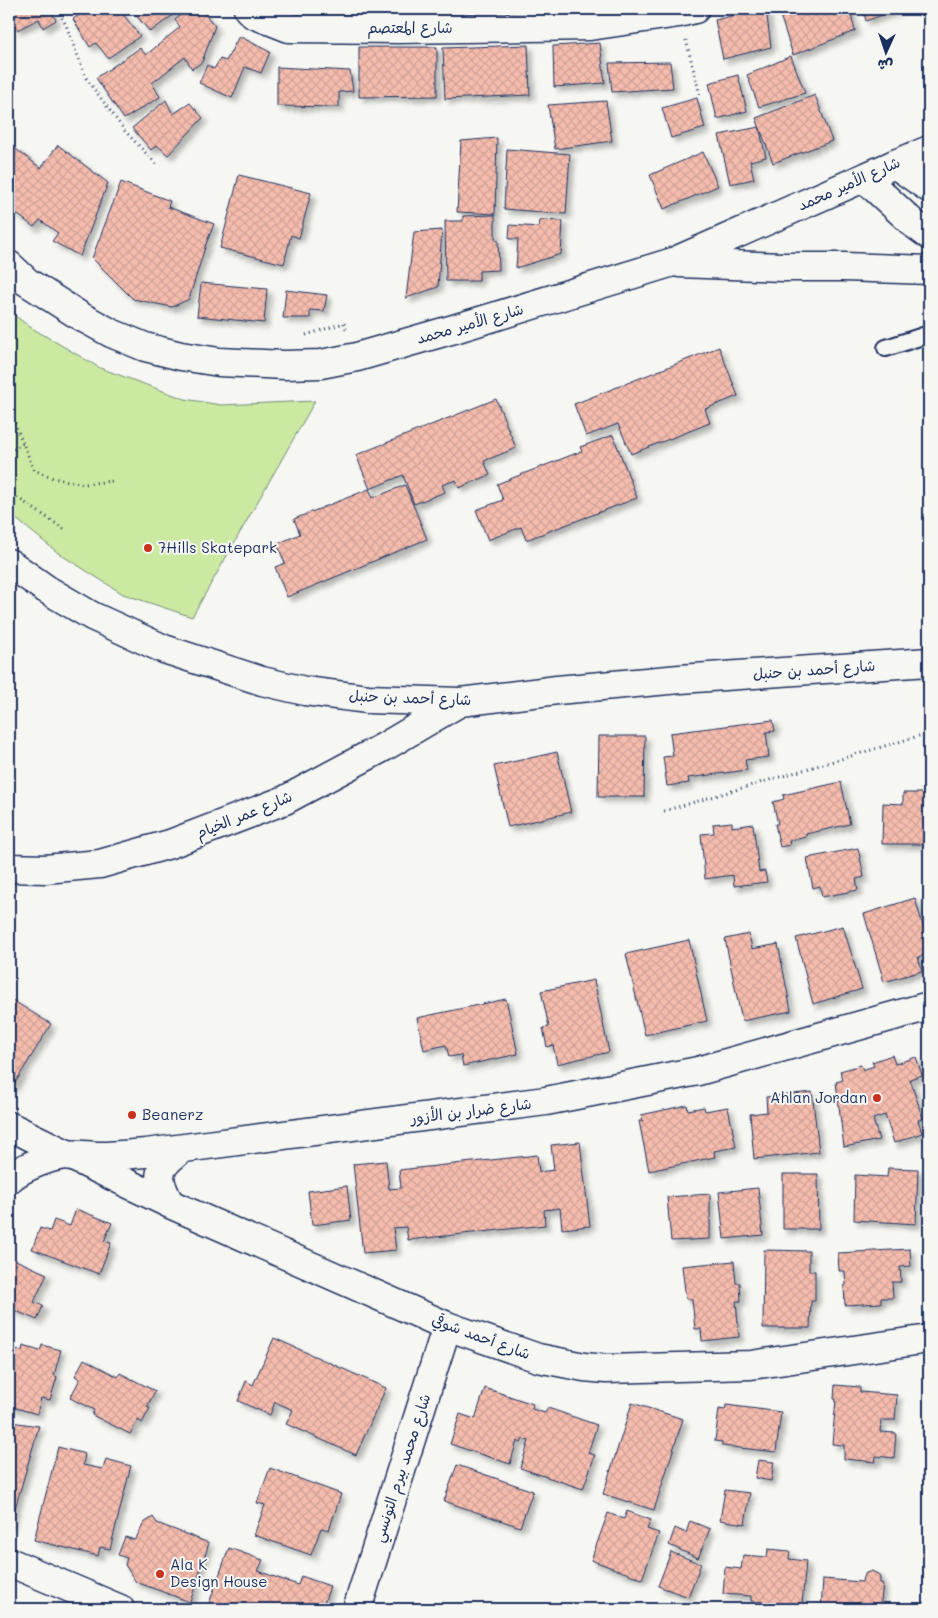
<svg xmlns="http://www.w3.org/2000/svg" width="938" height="1618" viewBox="0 0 938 1618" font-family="Mali,'Playpen Sans Arabic',sans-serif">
<defs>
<pattern id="building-cross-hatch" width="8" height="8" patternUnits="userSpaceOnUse" patternTransform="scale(1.25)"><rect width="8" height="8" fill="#f5bcad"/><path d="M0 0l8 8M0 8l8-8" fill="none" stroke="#d1a297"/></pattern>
<filter id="shadow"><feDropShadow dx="4.5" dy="4.5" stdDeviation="2.5" flood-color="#0004"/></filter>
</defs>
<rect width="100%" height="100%" fill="#f6f6f2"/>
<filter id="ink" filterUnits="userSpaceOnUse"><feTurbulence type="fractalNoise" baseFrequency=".02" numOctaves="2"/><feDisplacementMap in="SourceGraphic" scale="10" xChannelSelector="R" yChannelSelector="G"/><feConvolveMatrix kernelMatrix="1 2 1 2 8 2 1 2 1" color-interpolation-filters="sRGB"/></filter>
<g filter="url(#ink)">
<path fill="#cbe9a0" stroke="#738c7f" d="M9,311L30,327L100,368L185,399L221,405L315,401L192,617L123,594L58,553L9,513Z"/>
<path fill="url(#building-cross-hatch)" stroke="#1b2f5e" filter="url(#shadow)" d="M9,9H49L56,20L43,28L39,19L17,30L9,16Z
M88,9H119L140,36L108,58L96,43L90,47L73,19Z
M131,9H181L150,32Z
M188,9H201L215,26L202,62L192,69L185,57L152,83L160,97L124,119L96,78L140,48L146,55L180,27L175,20Z
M758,9H766L771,47L723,59L715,20Z
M778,9H850L855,31L793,55Z
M863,9H898L866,21Z
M239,36L270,52L261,73L245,67L232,98L199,83L207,65L214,69L220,59L226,61Z
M600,43L605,83L554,87L553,46Z
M528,45L530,95L445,99L443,48Z
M359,47H437V96L359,97Z
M791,56L805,93L759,107L747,75Z
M670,62L673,88L612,92L609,63Z
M277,67L350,71L353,91L339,92V107L277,106Z
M738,75L747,111L717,119L709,83Z
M815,95L832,141L773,163L756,118Z
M697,98L705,128L671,138L662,108Z
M166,100L173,114L190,103L203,118L168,155L157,145L151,150L132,128Z
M606,101L612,141L555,149L548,105Z
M759,127L766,157L750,161L754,179L730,184L719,135Z
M497,138L495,214L457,212L461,141Z
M58,145L108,183L80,256L52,241L58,233L40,220L34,227L9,208V159L16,149L41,168Z
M507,149L570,154L566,214L504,209Z
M703,152L718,186L664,209L650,175Z
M239,175L311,193L299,238L291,235L284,264L220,248Z
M121,182L170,201L168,207L214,224L206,244L189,299L172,307L133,299L92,258Z
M495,215V240H498L499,270L479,271V281H446L445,221H463V216Z
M540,220L563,221L561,254L516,268L518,239H509L510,225L539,227Z
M442,230L438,287L406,298L414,232Z
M201,283L267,289L264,323L197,316Z
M286,290L327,295L324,311L310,310V318H283Z
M719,347L738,396L705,409L710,423L631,454L618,424L586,436L574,404Z
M496,399L516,448L484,461L490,475L459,488L456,480L442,485L445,492L414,504L403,475L370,489L356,455Z
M613,435L637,498L526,540L521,527L488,540L476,510L503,500L497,484L582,451L580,447Z
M405,485L427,539L287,597L275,567L285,563L277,544L300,534L294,519L369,489L373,498Z
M773,720L775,731L766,732L769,757L745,760L747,770L688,778L689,783L667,786L663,757L673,756L670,733Z
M599,736H645L644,797H598Z
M557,752L571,812L508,827L494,766Z
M841,782L850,824L806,834V837L789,841L790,845L780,847L775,824H778L773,802L784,799L783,795Z
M903,793H929L928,843L924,842V844H882L883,803L903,804Z
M732,822V827L753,824L759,872L765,871L767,882L734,886L733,875L705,879L701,834L714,833L713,824Z
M858,848L864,877L856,879L858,890L822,897L820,886L813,888L807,858Z
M915,898L929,948V953L918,957L922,971L884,982L864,914Z
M843,926L862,989L813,1004L796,938Z
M749,934L752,949L778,944L791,1011L742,1021L725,939Z
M689,940L707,1021L645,1035L626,954Z
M594,980L609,1052L557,1064L553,1045L547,1047L543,1028L549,1027L541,991Z
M9,998L51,1024L12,1088L9,1086Z
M506,999L518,1054L463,1066L461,1055L449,1057L446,1045L424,1050L417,1018Z
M892,1055L895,1064L916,1057L922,1075L910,1079L923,1119L918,1120L922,1133L894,1143L885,1115L873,1119L879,1140L844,1147L836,1082L843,1080L840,1071L861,1065L863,1070L868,1068L874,1066L872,1062Z
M812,1092L819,1152L754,1159L750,1114L767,1112L766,1097Z
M687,1105L688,1110L704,1107L705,1111L728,1107L736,1147L714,1151L715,1157L649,1171L639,1121H643L641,1115Z
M580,1142L590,1226L562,1229L560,1208L544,1210L545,1225L408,1240L406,1227L393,1228L396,1250L363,1253L353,1164L386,1161L389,1189L401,1188L399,1170L537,1155L539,1172L554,1170L551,1145Z
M888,1168L918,1169L916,1224L854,1220L855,1175L887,1177Z
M783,1174H818L819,1229H783Z
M347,1186L351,1220L312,1225L308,1191Z
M758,1188L763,1235L724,1239L719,1192Z
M710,1194V1239L671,1241L667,1197Z
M76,1209L112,1223L104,1241L111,1243L99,1274L32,1249L40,1228L50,1231L54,1220L70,1226Z
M910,1249L911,1266L900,1267L901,1282H892L893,1298H881V1303L845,1305L844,1286L846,1285L845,1271H839L838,1253Z
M764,1250L809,1251V1271H815V1301H811L810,1328H763Z
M9,1257L47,1274L34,1302L43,1306L37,1320L9,1308Z
M734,1261L736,1283H740L741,1301H736L739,1337L702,1341L701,1329H695L692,1299H686L682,1266Z
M274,1338L386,1388L356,1455L286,1424L293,1410L275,1402L270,1415L238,1401L246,1381L253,1385Z
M42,1345L61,1350L54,1375L57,1377L50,1400L41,1398L37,1414L9,1406V1347L22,1351L23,1346L40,1351Z
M84,1359L118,1377L120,1373L155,1391L147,1407L150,1408L142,1423L138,1420L130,1434L92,1415L94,1410L70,1398L80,1379L75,1376Z
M835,1385L860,1387V1392L897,1395L895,1420H881L880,1432L896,1433L894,1458L876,1456L875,1462L844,1459V1445L832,1444L836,1399H834Z
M485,1388L533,1404L532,1409L545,1413L548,1408L597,1425L588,1453L595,1455L583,1489L520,1468L529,1441L523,1439L521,1443L517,1441L510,1464L450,1444L460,1414L475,1419Z
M632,1403L683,1419L654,1510L603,1494Z
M726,1405L781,1412L776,1452L722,1446V1442L715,1441L719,1409L725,1410Z
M11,1422L39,1426L9,1529V1426Z
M58,1447L85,1454L83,1465L103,1469L106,1459L131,1466L110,1549L100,1547L98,1556L34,1540Z
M758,1460L774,1462L771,1481L755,1478Z
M457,1465L533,1491L520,1527L444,1501Z
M270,1468L341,1494L329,1530L321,1528L311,1555L254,1535L265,1505L257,1503Z
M725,1490L750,1493L745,1524L720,1520Z
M627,1511L651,1520L647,1529L659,1533L642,1579L591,1560L608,1513L624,1519Z
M153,1517L157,1523L209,1543L190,1602L136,1582L125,1565L127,1558L118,1555L125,1537L135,1540L144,1523Z
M690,1521L710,1529L698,1558L669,1545L675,1528L686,1533Z
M229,1548L263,1560L258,1571L298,1585L301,1576L330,1586L322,1609H218L208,1606Z
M768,1549L790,1551L789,1559L806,1561L802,1605L751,1601V1596L723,1594L725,1567L741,1569L743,1555L767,1557Z
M671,1552L701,1564L688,1597L658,1586Z
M872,1571L878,1574L880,1578V1583L883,1584L880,1609H887H821L823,1579L862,1582L863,1577L866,1573Z"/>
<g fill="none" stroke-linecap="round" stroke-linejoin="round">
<g stroke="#1b2f5e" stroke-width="20">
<path id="service" d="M886,348L929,334"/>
</g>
<g stroke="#1b2f5e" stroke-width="31">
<path id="minor" d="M248,9L253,14L289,28L398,29L590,26L679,13L695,9
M9,868L45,869L100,864L170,844L285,800L384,747L460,702
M357,1609L447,1326"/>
</g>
<g stroke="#1b2f5e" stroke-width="31">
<path id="tertiary" d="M895,164L929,150
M9,563L46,589L92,616L164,649L262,681L305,691L368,699L460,702L557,690L680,679L929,662
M9,1126L170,1204L447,1326L538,1358L584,1367L606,1369L751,1365L929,1339
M9,1179C21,1168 48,1157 65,1155C76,1153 88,1156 100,1156C115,1156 131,1154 146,1153L546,1101L698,1071L929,1006
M170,1204C155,1176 156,1168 182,1149
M9,1562L120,1609"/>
</g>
<g stroke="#1b2f5e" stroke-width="31">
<path id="secondary" d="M864,178L914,224L929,235
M679,263L783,267H844L929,270
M9,265L27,282L80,316L111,333L145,347L181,356L219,362L285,365L321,364L357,357L454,329L673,262L895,164L929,188"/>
</g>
<path stroke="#1b2f5e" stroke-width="3" stroke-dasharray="1 4" stroke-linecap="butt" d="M57,9L66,25L86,78L125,131L158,166
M686,40L700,95
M306,335L344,323L347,332
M9,409L34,470L53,478L84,484L113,481
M9,452L23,443
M9,492L67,531
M664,811L929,733"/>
<use href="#service" stroke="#f6f6f2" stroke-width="16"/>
<use href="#minor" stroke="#f6f6f2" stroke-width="28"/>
<use href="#tertiary" stroke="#f6f6f2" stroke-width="28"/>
<use href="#secondary" stroke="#f6f6f2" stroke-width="28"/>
</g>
</g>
<g fill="#c8321e" stroke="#f6f6f2" stroke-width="2">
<circle cx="148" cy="548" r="5"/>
<circle cx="877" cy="1098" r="5"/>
<circle cx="132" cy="1115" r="5"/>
<circle cx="160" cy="1574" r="5"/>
</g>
<g text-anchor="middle" stroke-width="4" stroke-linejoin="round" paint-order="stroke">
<g font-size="15" fill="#1b2f5e" stroke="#f6f6f2">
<text x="410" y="33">شارع المعتصم</text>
<text transform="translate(849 184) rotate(-24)" y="5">شارع الأمير محمد</text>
<text transform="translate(470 324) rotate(-16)" y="5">شارع الأمير محمد</text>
<text transform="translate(814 670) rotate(-4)" y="5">شارع أحمد بن حنبل</text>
<text transform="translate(410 698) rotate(2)" y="5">شارع أحمد بن حنبل</text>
<text transform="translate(244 815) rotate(-22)" y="5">شارع عمر الخيام</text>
<text transform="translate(471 1111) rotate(-7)" y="5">شارع ضرار بن الأزور</text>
<text transform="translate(481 1337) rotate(20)" y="5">شارع أحمد شوقي</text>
<text transform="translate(402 1468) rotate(-72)" y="5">شارع محمد بيرم التونسي</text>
</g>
<g font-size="15" fill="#1b2f5e" stroke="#f6f6f2" text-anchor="start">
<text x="158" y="553">7Hills Skatepark</text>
<text x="867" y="1103" text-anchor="end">Ahlan Jordan</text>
<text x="142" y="1120">Beanerz</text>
<text x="170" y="1570">Ala K<tspan x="170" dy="17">Design House</tspan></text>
</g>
</g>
<rect width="938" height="1618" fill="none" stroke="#f6f6f2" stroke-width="30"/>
<rect x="15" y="15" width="908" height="1588" fill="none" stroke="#1b2f5e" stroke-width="2" filter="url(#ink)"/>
<g transform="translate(886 52) rotate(183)" stroke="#f6f6f2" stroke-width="4" paint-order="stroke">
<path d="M0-4L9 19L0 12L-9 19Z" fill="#1b2f5e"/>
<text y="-8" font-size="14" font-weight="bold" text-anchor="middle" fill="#1b2f5e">ش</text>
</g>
</svg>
